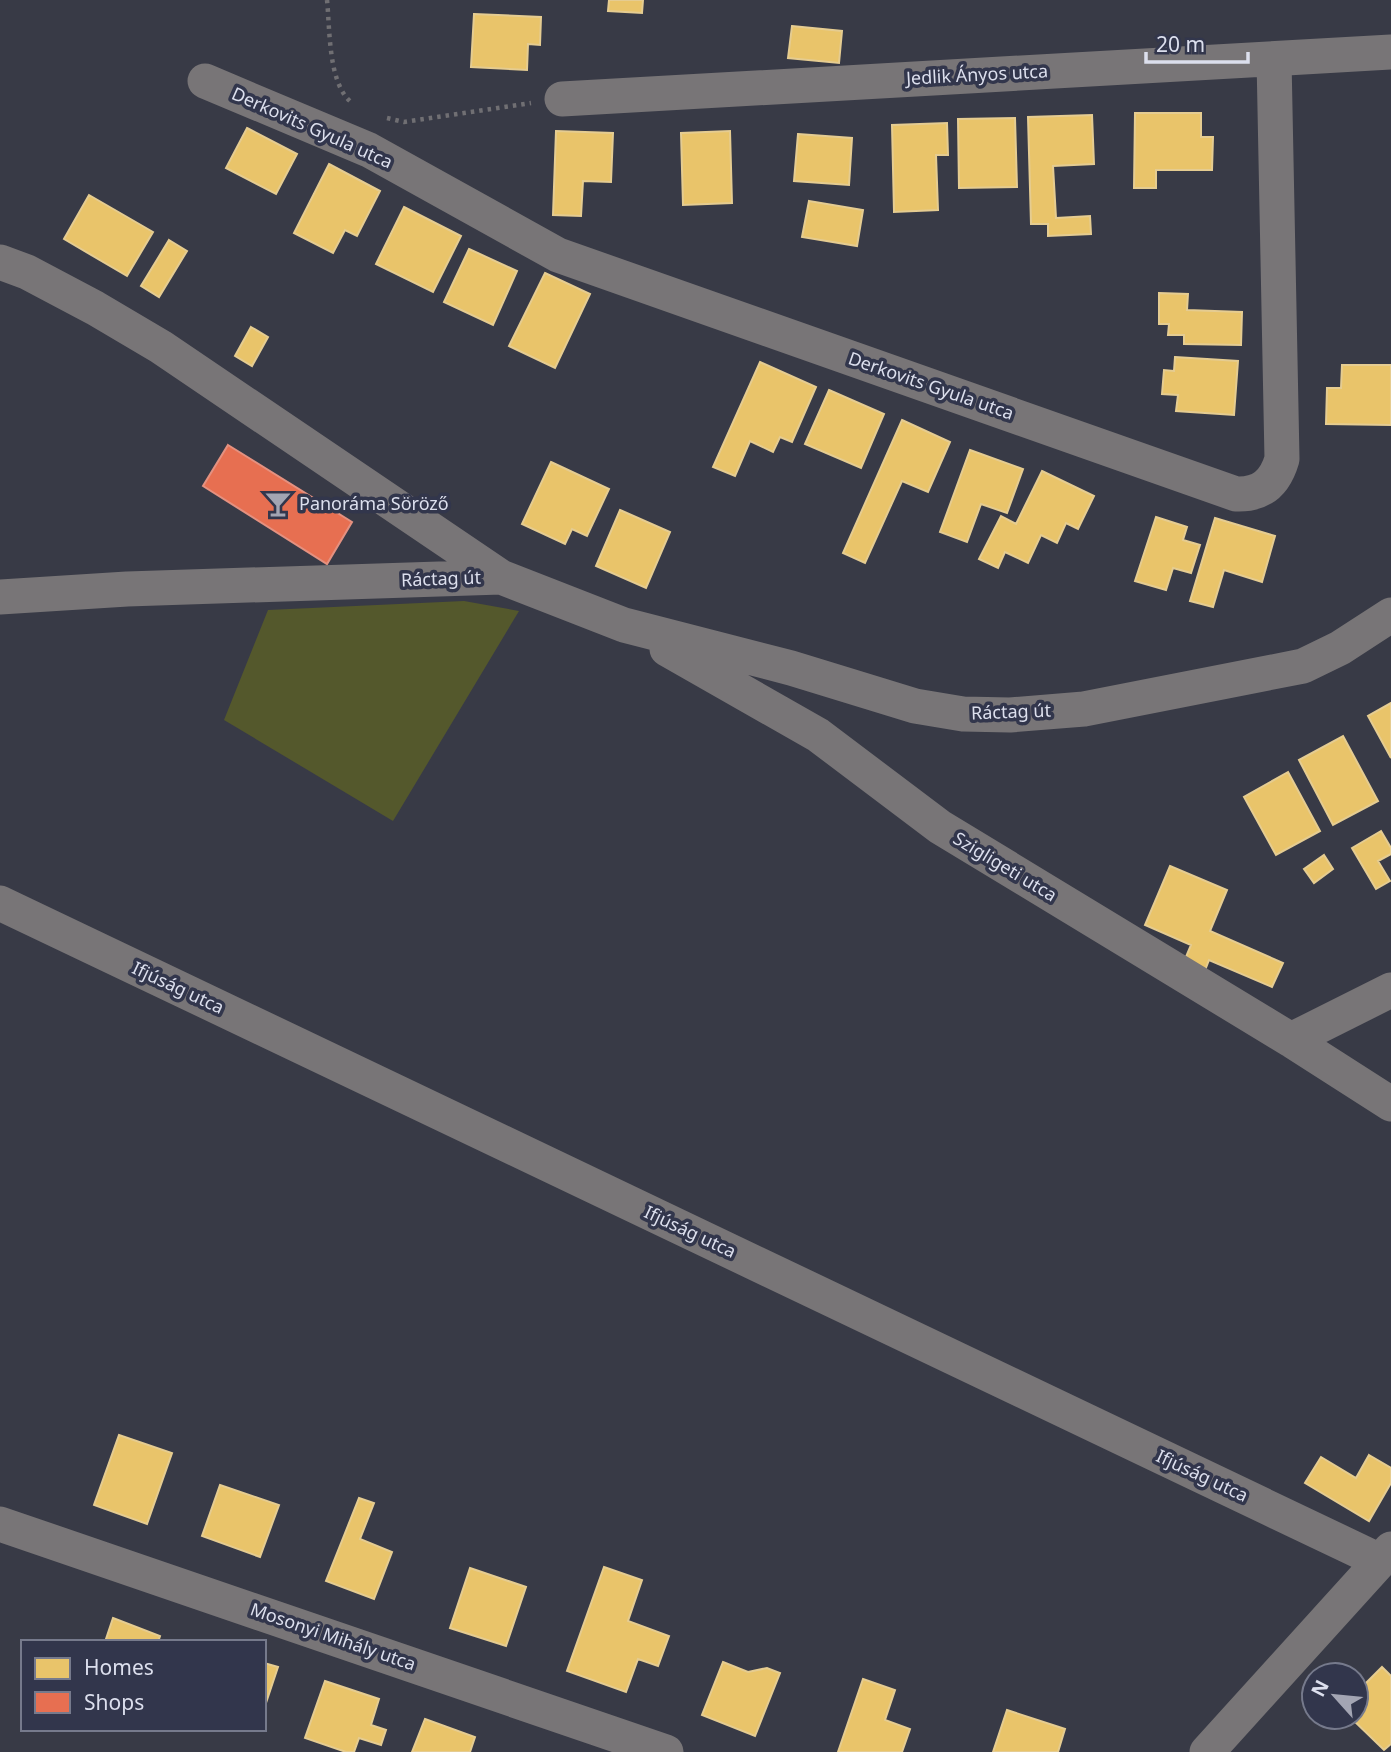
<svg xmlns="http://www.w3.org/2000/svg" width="1391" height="1752" viewBox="0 0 1391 1752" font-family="'Noto Sans',sans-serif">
<rect width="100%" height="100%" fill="#383a46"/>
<path fill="#54582c" d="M464,601L519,611L393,821L224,720L268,610Z"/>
<path fill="#e9c46a" stroke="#e5cc91" stroke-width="2" d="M609,0H643L642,13L608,11Z
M474,14L541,17L540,45L528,44L527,70L471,67Z
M792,26L842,31L839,63L788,58Z
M1135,113H1201V137H1213L1212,170H1156V188H1134Z
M1092,115L1094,164L1053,166L1056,218L1090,216L1091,234L1048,236V224H1031L1028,117Z
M1015,118L1017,187L959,188L958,119Z
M947,123L948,155H936L938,210L894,212L892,125Z
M247,128L297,154L276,194L226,168Z
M556,131L613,133L611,182L583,181L581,216L553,215Z
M730,131L732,203L683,205L681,133Z
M798,134L852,138L849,185L794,181Z
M329,164L380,191L357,236L345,230L333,253L294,233Z
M89,195L153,232L127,276L64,239Z
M809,201L863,210L857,246L802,237Z
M404,207L461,236L433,292L376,264Z
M169,240L187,251L159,297L141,286Z
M469,249L517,271L493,325L444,302Z
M545,273L590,294L555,368L509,346Z
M1159,293L1188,294L1187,310L1242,312L1241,345L1184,344V335H1168L1169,324H1159Z
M251,327L268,337L252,366L235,356Z
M1175,357L1238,361L1234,415L1176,411L1178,395L1162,394L1164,370L1174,371Z
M760,362L816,387L792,442L780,437L773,452L750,441L735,476L713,467Z
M1342,365H1391V425L1326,424L1327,388H1341Z
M829,390L884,414L861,468L805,444Z
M902,420L950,442L928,492L902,481L865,563L843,553Z
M970,450L1023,469L1007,513L981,504L967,542L940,532Z
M551,462L609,489L587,536L572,529L565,544L522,524Z
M1042,471L1094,496L1078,529L1066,523L1057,543L1041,535L1028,563L1005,552L998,568L979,559L1001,516L1016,524Z
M620,510L670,532L646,588L596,566Z
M1156,517L1187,527L1183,540L1200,545L1191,573L1173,568L1166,590L1135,581Z
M1215,518L1275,536L1262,582L1224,570L1213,607L1190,601Z
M1391,703V758L1368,716Z
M1343,736L1378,801L1333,825L1299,760Z
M1288,772L1320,831L1276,855L1244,797Z
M1381,831L1391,848V854L1378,861L1390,881L1376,889L1352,848Z
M1324,855L1333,869L1314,883L1304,869Z
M1170,866L1227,890L1210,931L1283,963L1272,987L1209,960L1204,973L1183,964L1191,945L1145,925Z
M119,1435L172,1453L147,1524L94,1505Z
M1369,1455L1391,1468V1483L1369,1521L1305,1483L1321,1457L1356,1478Z
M220,1485L279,1505L260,1557L202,1536Z
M359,1498L374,1503L360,1539L392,1552L374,1599L326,1581Z
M604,1567L642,1580L628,1621L669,1636L658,1666L638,1659L626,1692L567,1671Z
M470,1568L526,1587L506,1646L450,1628Z
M113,1618L160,1636L158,1642H105Z
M723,1662L748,1672L767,1668L780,1673L755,1736L702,1715Z
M264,1663L278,1667L264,1709Z
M1382,1667L1391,1676V1744L1384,1750L1350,1717H1356V1693Z
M863,1679L895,1690L885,1720L910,1729L902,1752H838Z
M325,1681L379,1699L371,1725L386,1730L381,1745L359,1738L354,1752H346L305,1738Z
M1007,1710L1065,1729L1058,1752H993Z
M425,1719L475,1737L470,1752H412Z"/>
<path fill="#e76f51" stroke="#e49180" stroke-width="2" d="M228,445L352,522L327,564L203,486Z"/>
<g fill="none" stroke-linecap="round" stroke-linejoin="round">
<path stroke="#706f73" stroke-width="4.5" stroke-dasharray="3.5 5" stroke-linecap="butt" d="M327,0C330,29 328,83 351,102
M387,118L404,122L531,103"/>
<path stroke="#787577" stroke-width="35" d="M205,81L369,150L558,255L1236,494C1261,495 1275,483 1282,459L1274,59
M562,99L1391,52
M0,262L27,272L95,308L161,347L501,577L624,625L791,668L915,706L963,714L1010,715L1084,709L1303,666L1340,648L1391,615
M0,597L127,589L501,577
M667,649L818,735L940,827L1291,1040L1391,1104
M0,903L1380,1561
M1291,1040L1391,990
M0,1524L666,1752
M1207,1752L1391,1549"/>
</g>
<defs>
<g id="bar-bare" transform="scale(2.1)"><path d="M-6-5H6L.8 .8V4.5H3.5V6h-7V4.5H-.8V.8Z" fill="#a3a5b3" stroke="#32364c" stroke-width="2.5" paint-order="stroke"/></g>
</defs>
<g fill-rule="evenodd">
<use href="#bar-bare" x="278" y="504"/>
</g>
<g text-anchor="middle" stroke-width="7" stroke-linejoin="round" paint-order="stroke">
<g font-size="18" fill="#dcdfed" stroke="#32364c">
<text transform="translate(977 75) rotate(-3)" y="6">Jedlik Ányos utca</text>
<text transform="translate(312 128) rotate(24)" y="6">Derkovits Gyula utca</text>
<text transform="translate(931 386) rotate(19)" y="6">Derkovits Gyula utca</text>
<text transform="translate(441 579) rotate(-2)" y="6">Ráctag út</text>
<text transform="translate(1011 712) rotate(-2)" y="6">Ráctag út</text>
<text transform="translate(1005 867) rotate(31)" y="6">Szigligeti utca</text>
<text transform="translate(178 988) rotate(25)" y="6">Ifjúság utca</text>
<text transform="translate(690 1232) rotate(25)" y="6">Ifjúság utca</text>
<text transform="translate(1202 1476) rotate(25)" y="6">Ifjúság utca</text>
<text transform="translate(333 1637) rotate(19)" y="6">Mosonyi Mihály utca</text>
</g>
<g font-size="18" fill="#dcdfed" stroke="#32364c" text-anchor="start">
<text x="299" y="510">Panoráma Söröző</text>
</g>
</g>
<rect x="21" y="1640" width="245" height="91" fill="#32364c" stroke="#767a8c" stroke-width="2"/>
<rect x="35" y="1658" width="35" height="21" fill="#e9c46a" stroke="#767a8c" stroke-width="2"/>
<text x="84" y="1675" font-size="21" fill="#dcdfed">Homes</text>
<rect x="35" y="1692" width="35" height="21" fill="#e76f51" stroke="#767a8c" stroke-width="2"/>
<text x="84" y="1710" font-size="21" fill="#dcdfed">Shops</text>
<g transform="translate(1335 1696) rotate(297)"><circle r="33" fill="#32364c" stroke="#767a8c" stroke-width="2"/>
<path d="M0-5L12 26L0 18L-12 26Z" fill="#a3a5b3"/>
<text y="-10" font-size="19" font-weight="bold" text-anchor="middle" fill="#dcdfed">N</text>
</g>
<path d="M1146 52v10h102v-10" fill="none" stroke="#dcdfed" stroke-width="3.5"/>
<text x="1156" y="52" font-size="21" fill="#dcdfed" stroke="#32364c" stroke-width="5" paint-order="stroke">20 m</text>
</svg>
